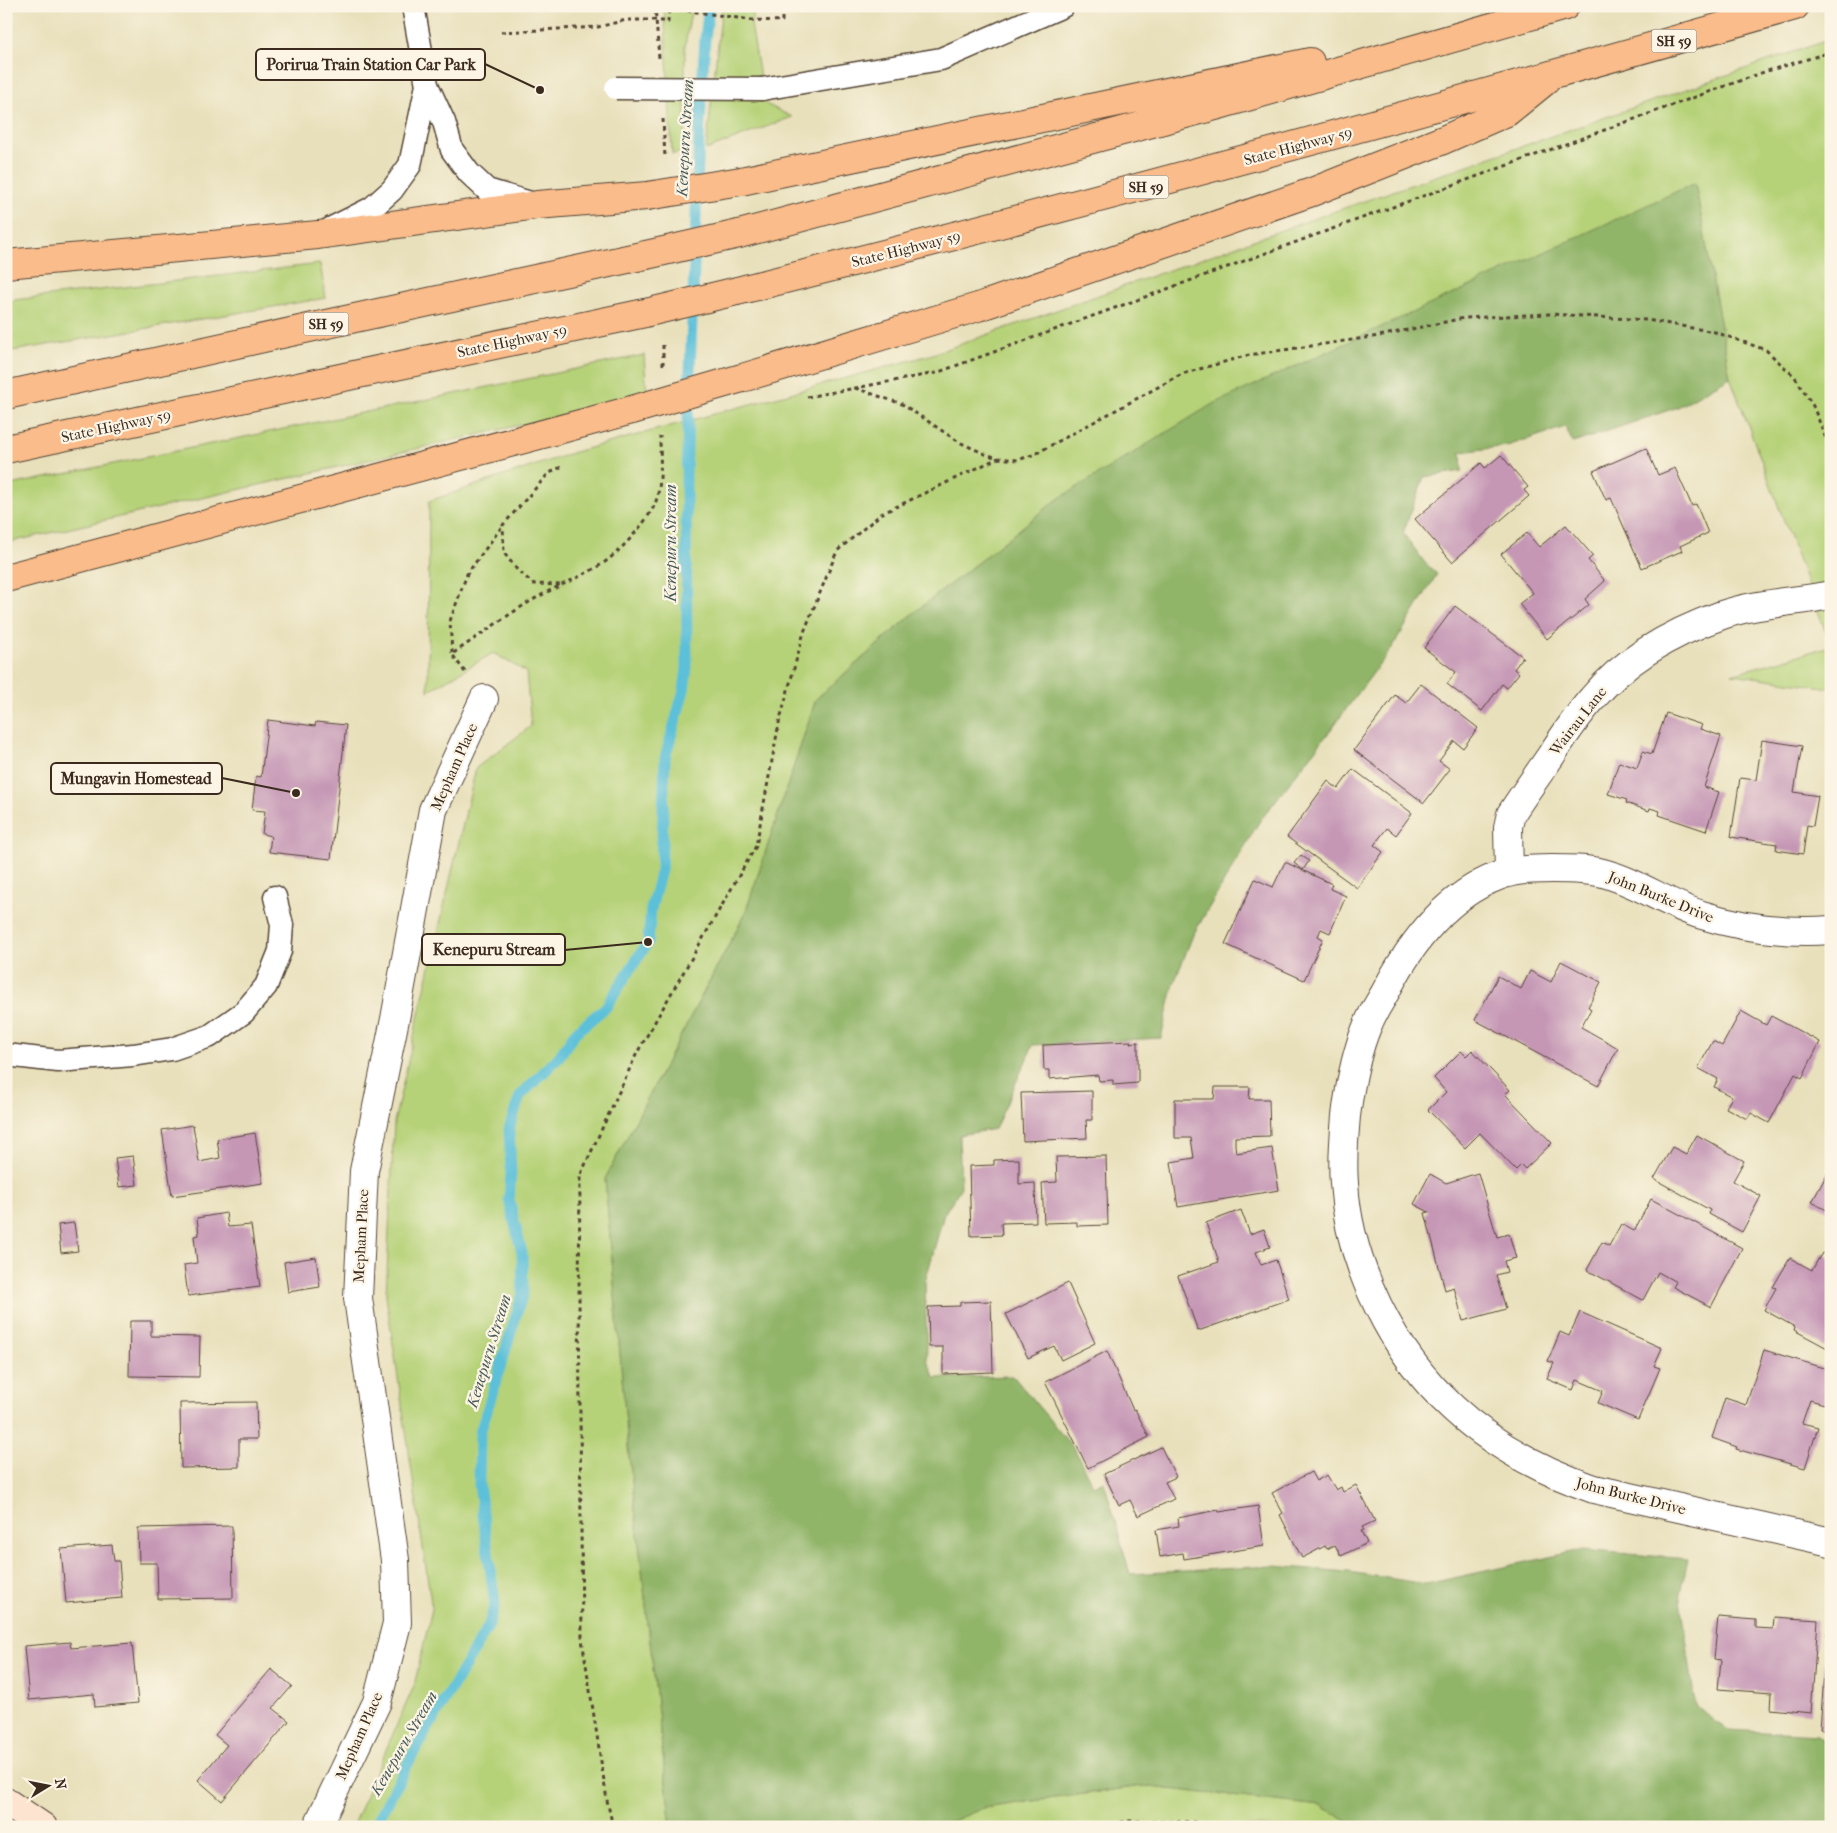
<svg xmlns="http://www.w3.org/2000/svg" width="1837" height="1833" viewBox="0 0 1837 1833" font-family="'IM FELL French Canon',serif">
<rect width="100%" height="100%" fill="#fcf5e5"/>
<filter id="ink" filterUnits="userSpaceOnUse"><feTurbulence type="fractalNoise" baseFrequency=".02" numOctaves="2"/><feDisplacementMap in="SourceGraphic" scale="10" xChannelSelector="R" yChannelSelector="G"/><feConvolveMatrix kernelMatrix="1 2 1 2 8 2 1 2 1" color-interpolation-filters="sRGB"/></filter>
<filter id="wash" filterUnits="userSpaceOnUse"><feTurbulence type="fractalNoise" baseFrequency=".0096" numOctaves="4" result="noise"/><feDisplacementMap in="SourceGraphic" scale="20" xChannelSelector="R" yChannelSelector="G"/><feGaussianBlur stdDeviation="1.12" result="paint"/><feColorMatrix in="noise" values="0 0 0 0 0 0 0 0 0 0 0 0 0 0 0 0 0 1.4 0 .05"/><feComposite in="paint" operator="in"/></filter>
<g filter="url(#wash)">
<rect width="100%" height="100%" fill="#e8e0bb"/>
<path fill="#b6d278" stroke="#787e4b" d="M664,6H692L685,46V153L672,154Z
M722,6H755L751,24L760,77L766,104L792,117L706,150Z
M1831,39V646L1730,377L1695,183L1058,499L915,612L816,699L745,914L605,1179L628,1447L671,1827H352L414,1686L432,1609L386,1296L394,1122L476,768L531,726L526,672L493,653L428,691L429,501L575,452L930,355L1327,214Z
M320,264L326,298L6,352V301Z
M644,355L647,396L6,543V486Z
M1831,646V688L1732,674Z
M1142,1786L1321,1806L1357,1827H939L983,1808Z"/>
<path fill="#90b468" stroke="#666f43" d="M1695,183L1730,377L1678,407L1573,443L1565,427L1507,446L1461,452L1462,471L1424,477L1403,533L1425,563L1437,574L1392,648L1326,736L1259,822L1193,935L1174,983L1161,1038L1033,1045L995,1129L959,1135L961,1187L944,1214L925,1282L927,1360L935,1378L1013,1376L1075,1450L1093,1486L1104,1481L1130,1574L1273,1566L1349,1572L1426,1584L1582,1550L1688,1559L1680,1592L1694,1697L1697,1706L1715,1722L1729,1730L1817,1735L1831,1746V1827H1357L1321,1806L1142,1786L983,1808L939,1827H671L628,1447L605,1179L745,914L816,699L915,612L1058,499L1211,405Z"/>
<g fill="none" stroke-linecap="round" stroke-linejoin="round">
<path stroke="#5bc0d9" stroke-width="11" d="M374,1827L417,1747L489,1625L495,1604L479,1485L480,1433L523,1293L522,1253L509,1200L511,1172L509,1129L520,1096L558,1058L575,1033L606,1007L648,942L651,909L661,870L665,758L684,690L687,668L686,476L699,136L705,39L709,6"/>
</g>
<g id="blocks">
<path fill="#c597b5" d="M1646,448L1658,475L1675,468L1692,506L1696,504L1708,533L1680,546L1682,551L1642,568L1611,498L1606,500L1593,471Z
M1501,455L1528,487L1524,490L1529,496L1452,562L1415,519L1481,463L1485,468Z
M1566,525L1593,556L1588,560L1605,581L1585,599L1589,605L1547,639L1519,604L1533,593L1501,554L1527,533L1539,547Z
M1455,606L1523,657L1514,669L1519,673L1507,688L1502,684L1482,711L1447,684L1456,672L1424,648Z
M1421,684L1478,728L1463,748L1454,741L1439,761L1450,769L1424,803L1354,750L1395,695L1406,703Z
M1666,713L1702,725L1700,729L1721,736L1704,787L1719,792L1706,831L1659,815L1660,811L1650,808L1649,811L1626,803L1627,800L1608,794L1619,762L1637,768L1643,751L1652,754Z
M268,720L315,726L316,722L346,725L331,859L269,852L271,836L262,834L265,811L252,810L256,776L261,777Z
M1762,740L1802,746L1794,792L1818,796L1813,826L1807,825L1803,854L1776,850L1777,844L1731,837L1740,778L1756,780Z
M1353,769L1412,813L1396,835L1387,828L1374,845L1383,852L1357,888L1287,837L1328,781L1338,789Z
M1301,855L1309,861L1303,870L1294,863Z
M1285,862L1332,884L1330,889L1346,896L1330,933L1321,929L1318,936L1323,939L1304,980L1225,944L1255,879L1273,887Z
M1561,961L1601,982L1588,1007L1591,1009L1581,1027L1618,1048L1598,1086L1475,1020L1498,976L1521,989L1530,971L1551,982Z
M1741,1011L1766,1025L1771,1016L1820,1042L1802,1078L1795,1074L1769,1123L1751,1113L1747,1119L1726,1108L1732,1097L1714,1087L1718,1079L1698,1068L1713,1041L1722,1046Z
M1131,1041L1130,1043L1138,1042V1083L1113,1085V1080L1099,1081L1098,1075L1049,1079V1070H1044L1043,1045Z
M1472,1050L1510,1090L1505,1094L1552,1143L1525,1169L1521,1165L1516,1170L1480,1133L1465,1148L1428,1110L1446,1092L1434,1078L1461,1051L1466,1056Z
M1215,1087H1250L1249,1099H1269L1270,1136L1235,1137V1145L1236,1153L1272,1148L1279,1190L1178,1207L1171,1162L1194,1158L1191,1138H1175V1099H1214Z
M1092,1091V1120H1086L1087,1138L1023,1141L1021,1093Z
M193,1125L199,1162L220,1158L217,1139L255,1133L263,1183L172,1196L162,1130Z
M1697,1135L1744,1161L1733,1181L1761,1196L1742,1232L1709,1214L1710,1210L1654,1179L1672,1147L1686,1154Z
M133,1156L137,1185L119,1187L115,1158Z
M1106,1156L1108,1225L1077,1226V1222L1044,1223L1042,1183L1057,1182L1056,1157Z
M1019,1159V1184L1035,1183L1036,1222L1001,1223L1002,1235L971,1236L969,1166L994,1165V1160Z
M1478,1173L1497,1237L1509,1234L1516,1258L1504,1261L1507,1272L1496,1275L1506,1309L1463,1321L1454,1287L1445,1290L1425,1213L1429,1212L1414,1204L1430,1174L1446,1183Z
M1827,1174L1831,1176V1221L1826,1218L1830,1212L1812,1202Z
M1651,1199L1742,1248L1711,1307L1673,1287L1676,1282L1658,1272L1643,1300L1587,1270L1602,1242L1609,1246L1621,1224L1634,1231Z
M1241,1210L1250,1234L1264,1229L1270,1247L1256,1252L1261,1265L1276,1260L1289,1299L1198,1331L1178,1276L1219,1262L1206,1223Z
M226,1213L228,1227L251,1225L260,1287L188,1296L184,1265L197,1263L194,1236L199,1235L197,1218Z
M74,1223L78,1251L61,1253L58,1225Z
M1822,1253L1831,1257V1350L1794,1330L1795,1327L1764,1310L1776,1288L1773,1287L1790,1258L1812,1270Z
M316,1257L320,1287L288,1292L284,1262Z
M1068,1283L1095,1343L1061,1360L1054,1346L1028,1358L1006,1314Z
M991,1301L993,1372L943,1374V1347H929L928,1307L960,1306V1302Z
M1580,1312L1662,1348L1654,1366L1660,1368L1638,1420L1598,1403L1603,1391L1577,1380L1573,1390L1547,1379L1554,1363L1548,1361L1560,1332L1569,1336Z
M130,1321H151V1336L200,1337L199,1377L129,1376Z
M1764,1350L1831,1370V1396L1828,1405L1810,1400L1802,1423L1818,1427L1805,1468L1736,1449L1737,1447L1712,1438L1725,1398L1746,1405Z
M1107,1351L1133,1410L1135,1409L1149,1437L1088,1468L1045,1382Z
M256,1402L257,1439H239V1467L181,1468L180,1403Z
M1161,1447L1176,1477L1165,1482L1174,1499L1138,1516L1130,1500L1119,1505L1104,1474Z
M1311,1472L1316,1481L1327,1475L1336,1490L1341,1487L1343,1492L1356,1485L1375,1521L1362,1527L1364,1530L1361,1531L1367,1543L1341,1556L1335,1545L1327,1549L1325,1546L1302,1558L1280,1515L1283,1513L1272,1493Z
M1258,1506L1264,1546L1184,1559L1183,1553L1160,1557L1156,1530L1179,1526L1178,1518L1218,1510L1219,1512Z
M232,1526L233,1598L158,1599L157,1563H139L138,1528Z
M112,1545L114,1561H119L122,1598L66,1603L61,1549Z
M1718,1617L1756,1620V1628L1773,1629L1774,1617L1818,1620L1811,1713L1771,1709L1772,1693L1718,1689L1721,1660L1714,1659Z
M1828,1621H1831V1730L1820,1729Z
M70,1642L71,1648L132,1643L138,1703L95,1707L94,1694L29,1700L24,1646Z
M271,1669L292,1686L273,1708L289,1721L222,1801L198,1780L227,1745L215,1735Z"/>
</g>
</g>
<g filter="url(#ink)">
<use href="#blocks" fill-opacity="0" stroke="#554536" stroke-width="1"/>
<g fill="none" stroke-linecap="round" stroke-linejoin="round">
<g stroke="#554536" stroke-width="25">
<path id="service" d="M413,6L427,85L444,122L452,150L469,173L487,190L534,204
M762,89L941,59L1063,6
M330,229L372,208L392,190L410,165L427,85
M6,1055L58,1061L133,1055L172,1049L210,1036L244,1012L266,986L280,951L282,925L275,897"/>
</g>
<g stroke="#554536" stroke-width="30">
<path id="minor" d="M1509,873L1508,827L1511,814C1523,795 1537,776 1550,757C1563,737 1576,717 1592,699C1625,659 1674,632 1722,615C1757,603 1795,602 1831,595
M1831,930C1788,933 1743,928 1702,915C1668,905 1638,882 1603,873C1587,869 1569,869 1552,869C1538,869 1521,869 1507,873C1452,890 1414,938 1388,987C1382,999 1374,1010 1369,1022C1356,1051 1350,1084 1346,1116C1344,1138 1342,1161 1344,1183C1349,1265 1393,1353 1453,1408C1494,1446 1542,1471 1594,1489L1831,1542
M317,1827L377,1702L397,1623L395,1560L358,1298L364,1171L395,1019L433,810L484,699"/>
</g>
<g stroke="#554536" stroke-width="30">
<path id="secondary" d="M6,1802L43,1827"/>
</g>
<g stroke="#554536" stroke-width="30">
<path id="primary" d="M741,181L1310,62
M739,234L1219,105L1565,6
M6,264L318,235L537,205L647,196
M737,291C1092,203 1444,106 1795,6
M742,378L978,307L1312,192L1443,140L1507,112L1544,82
M6,395L318,326L646,255
M6,449L645,313
M6,578L632,410"/>
</g>
<path stroke="#554536" stroke-width="3" stroke-dasharray="4 4" stroke-linecap="butt" d="M655,6L659,58
M501,32L598,27L626,20H656L668,22L669,8L752,20L782,21V6
M663,119L665,158
M663,365V344
M855,388L902,404L959,442L985,454L998,458L1018,460L1035,454L1182,374L1249,355L1379,336L1464,318L1549,314L1647,320L1715,332L1766,350L1795,377L1813,406L1831,451
M807,397L936,373L1764,72L1831,52
M561,467L548,474L503,525L504,553L518,571L534,584L561,585
M452,653L450,621L467,574L503,525
M465,672L452,654C479,636 504,617 531,601C554,587 580,578 602,564C618,554 644,525 653,508C663,490 660,457 660,436
M613,1827L607,1800L582,1639L579,1297L580,1176L637,1053L756,846L779,723L804,632L837,551L881,514L998,458
M1105,1827L1127,1821L1194,1822L1205,1827"/>
<use href="#service" stroke="#fff" stroke-width="22"/>
<use href="#minor" stroke="#fff" stroke-width="28"/>
<use href="#secondary" stroke="#fde4d0" stroke-width="28"/>
<use href="#primary" stroke="#f9bc8a" stroke-width="28"/>
<g stroke="#554536" stroke-width="25" stroke-linecap="butt">
<path id="service-bridge" d="M616,88L762,89"/>
</g>
<g stroke="#554536" stroke-width="30" stroke-linecap="butt">
<path id="primary-bridge" d="M647,196L741,181
M646,255L739,234
M645,313L737,291
M632,410L742,378"/>
</g>
<use href="#service-bridge" stroke="#fff" stroke-width="22"/>
<use href="#primary-bridge" stroke="#f9bc8a" stroke-width="28"/>
</g>
</g>
<g text-anchor="middle" stroke-width="4.5" stroke-linejoin="round" paint-order="stroke">
<g fill="#fcf5e5" stroke="#75675a" stroke-width="1">
<rect x="1651.5" y="29.5" width="45" height="23" rx="4"/>
<rect x="1123.5" y="175.5" width="45" height="23" rx="4"/>
<rect x="303.5" y="312.5" width="45" height="23" rx="4"/>
</g>
<g font-size="14" font-weight="bold" fill="#3b2a1e">
<text x="1674" y="46">SH 59</text>
<text x="1146" y="192">SH 59</text>
<text x="326" y="329">SH 59</text>
</g>
<g font-size="15" fill="#3b2a1e" stroke="#fcf5e5">
<text transform="translate(1298 146) rotate(-15)" y="5">State Highway 59</text>
<text transform="translate(906 249) rotate(-14)" y="5">State Highway 59</text>
<text transform="translate(512 341) rotate(-12)" y="5">State Highway 59</text>
<text transform="translate(116 426) rotate(-12)" y="5">State Highway 59</text>
<text transform="translate(1578 721) rotate(-52)" y="5">Wairau Lane</text>
<text transform="translate(454 767) rotate(-66)" y="5">Mepham Place</text>
<text transform="translate(1661 897) rotate(22)" y="5">John Burke Drive</text>
<text transform="translate(361 1236) rotate(-87)" y="5">Mepham Place</text>
<text transform="translate(1631 1496) rotate(14)" y="5">John Burke Drive</text>
<text transform="translate(359 1736) rotate(-66)" y="5">Mepham Place</text>
</g>
<g font-size="16" font-style="italic" fill="#455756" stroke="#fcf5e5">
<text transform="translate(684 138) rotate(-87)" y="6">Kenepuru Stream</text>
<text transform="translate(670 543) rotate(-90)" y="6">Kenepuru Stream</text>
<text transform="translate(488 1351) rotate(-73)" y="6">Kenepuru Stream</text>
<text transform="translate(403 1743) rotate(-60)" y="6">Kenepuru Stream</text>
</g>
</g>
<path fill="none" stroke="#3b2a1e" stroke-width="2" d="M540 90L485 64M296 793L222 778M648 942L565 950"/>
<g fill="#3b2a1e" stroke="#fcf5e5" stroke-width="2">
<circle cx="540" cy="90" r="5"/>
<circle cx="296" cy="793" r="5"/>
<circle cx="648" cy="942" r="5"/>
</g>
<g fill="#fcf5e5" stroke="#3b2a1e" stroke-width="2">
<rect x="256" y="49" width="229" height="31" rx="5"/>
<rect x="51" y="763" width="171" height="31" rx="5"/>
<rect x="422" y="934" width="143" height="31" rx="5"/>
</g>
<g font-size="16" text-anchor="middle" font-weight="bold" fill="#3b2a1e">
<text x="371" y="70">Porirua Train Station Car Park</text>
<text x="136" y="784">Mungavin Homestead</text>
<text x="494" y="955">Kenepuru Stream</text>
</g>
<rect width="1837" height="1833" fill="none" stroke="#fcf5e5" stroke-width="25"/>
<g transform="translate(48 1786) rotate(80)" stroke="#fcf5e5" stroke-width="4" paint-order="stroke">
<path d="M0-4L9 19L0 12L-9 19Z" fill="#3b2a1e"/>
<text y="-8" font-size="14" font-weight="bold" text-anchor="middle" fill="#3b2a1e">N</text>
</g>
</svg>
